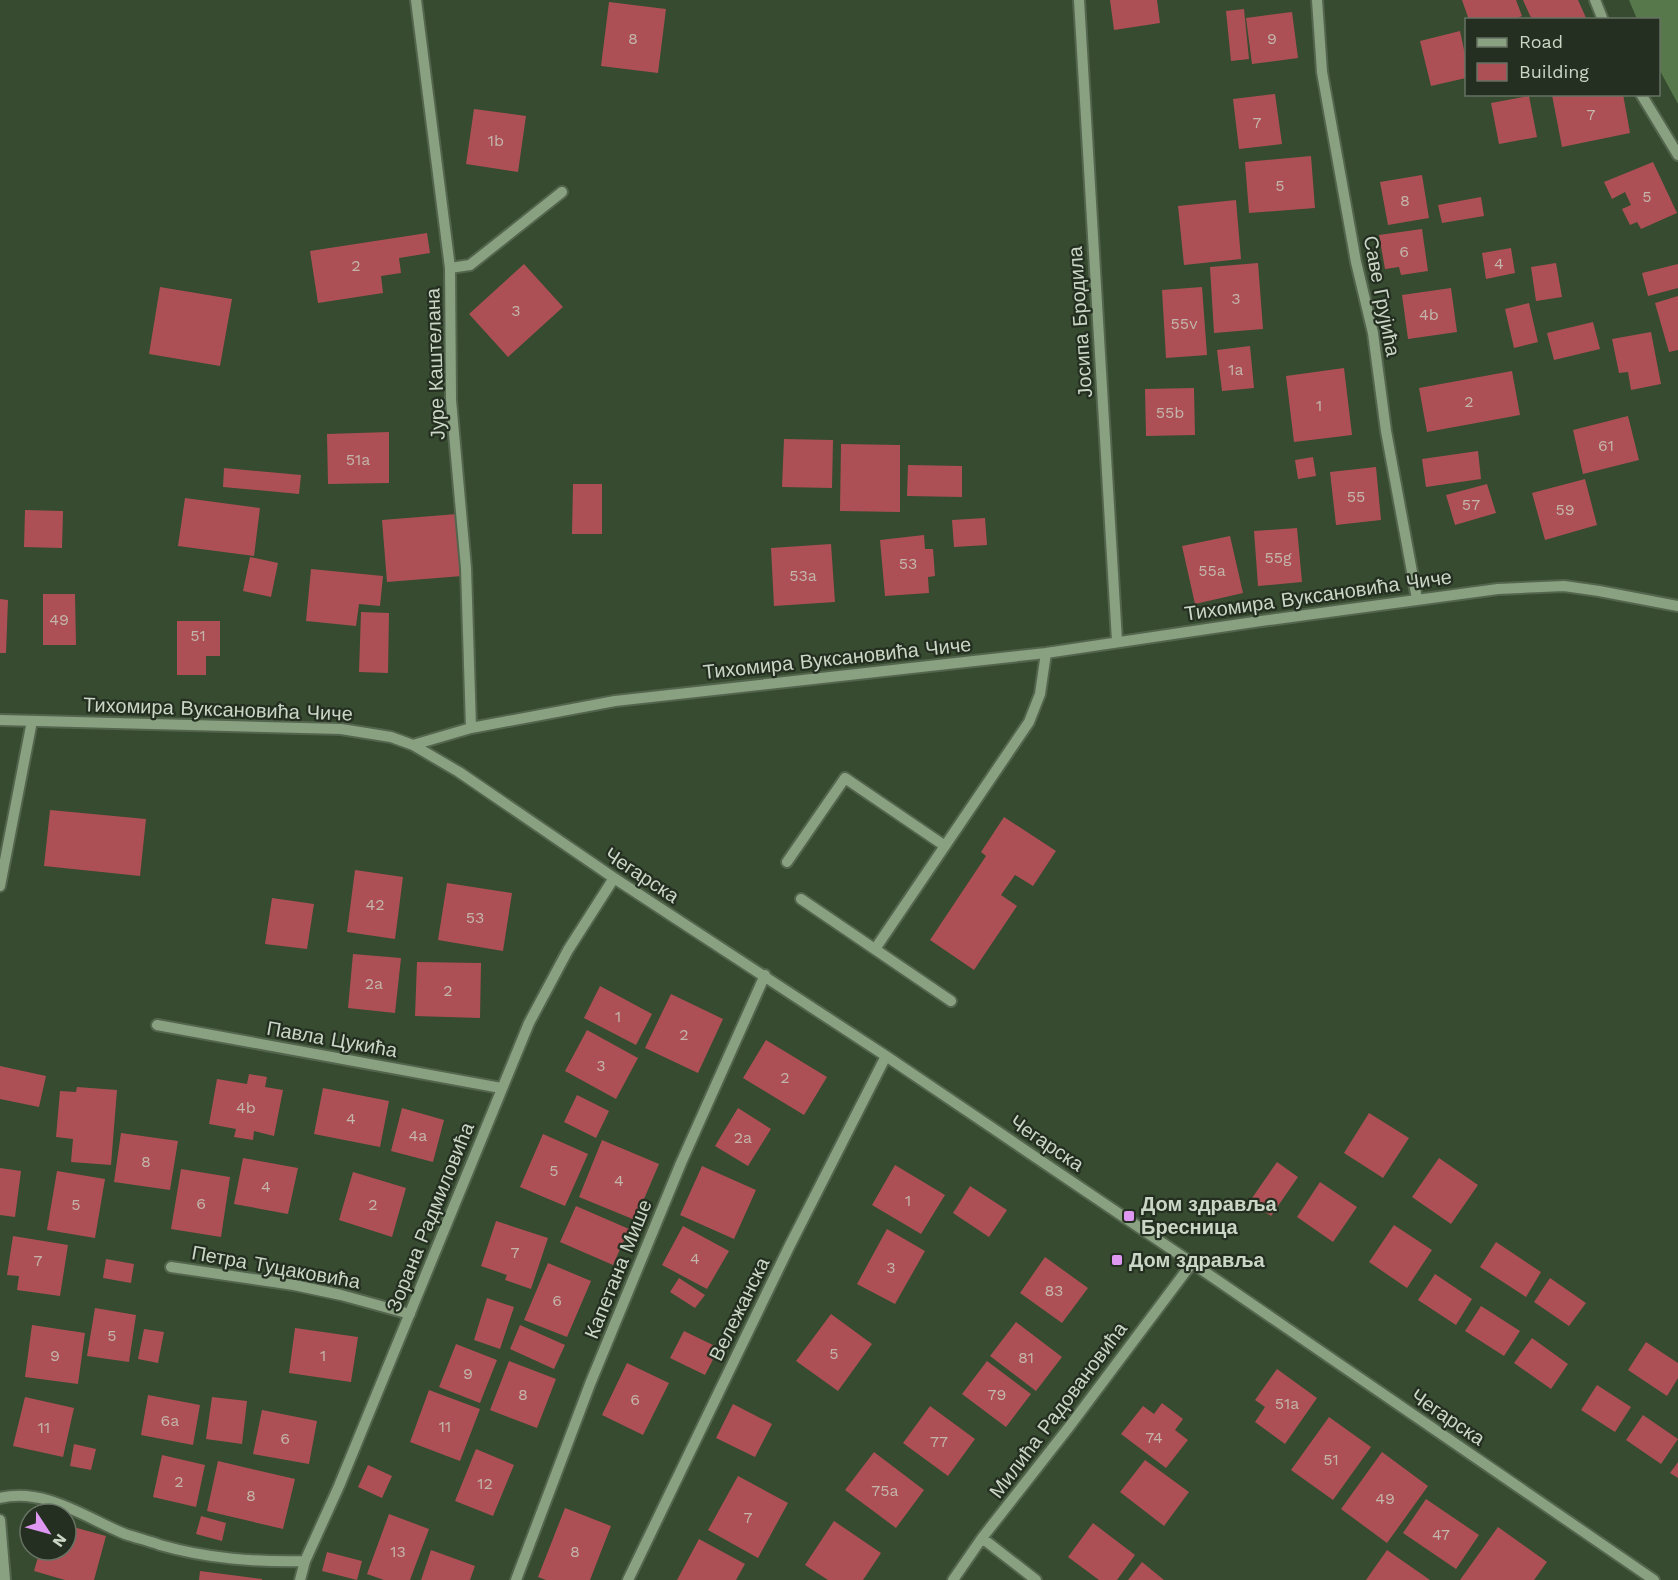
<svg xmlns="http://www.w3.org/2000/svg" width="1678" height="1580" viewBox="0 0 1678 1580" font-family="'Work Sans',sans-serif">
<rect width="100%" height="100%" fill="#364b2f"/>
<path fill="#56784b" d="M1629,0H1678V104L1659,69L1658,20L1637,19Z"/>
<path fill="#ad5055" d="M1110,0H1157L1160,23L1114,30Z
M1462,0H1516L1522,16L1513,20H1469Z
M1523,0H1578L1587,20H1532Z
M609,2L666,9L658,73L601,66Z
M1244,9L1249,59L1231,61L1226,11Z
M1292,12L1298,58L1252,64L1246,18Z
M1460,31L1466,59V78L1431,86L1420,41Z
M1275,94L1282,144L1239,149L1233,99Z
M1556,94H1623L1630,133L1562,147L1552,95Z
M1529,96L1537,137L1499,144L1491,103Z
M474,109L526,116L518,172L466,164Z
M1311,156L1315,208L1249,213L1245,162Z
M1653,162L1677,213L1641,229L1637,222L1630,225L1622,209L1631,205L1625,192L1612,199L1604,182Z
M1422,175L1429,218L1388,225L1380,182Z
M1481,197L1484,216L1442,223L1438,205Z
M1236,200L1241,259L1184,265L1178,206Z
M1422,229L1428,271L1401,275L1399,267L1385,269L1379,235Z
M427,233L430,253L399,258L401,273L381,276L383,293L318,303L310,251Z
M1511,248L1515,273L1486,279L1482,253Z
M1258,263L1263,329L1214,333L1210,267Z
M1556,263L1562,297L1536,301L1531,267Z
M524,264L563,307L508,357L469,314Z
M1678,264V288L1648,296L1642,273Z
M160,287L232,299L220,366L149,354Z
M1202,287L1207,355L1166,358L1162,290Z
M1451,288L1457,332L1408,339L1402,295Z
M1678,296V350L1669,352L1655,303Z
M1529,303L1538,342L1514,348L1505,309Z
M1593,322L1600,349L1554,360L1547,333Z
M1651,332L1661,384L1631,390L1628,372L1619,373L1612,339Z
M1250,346L1254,388L1222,391L1217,350Z
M1344,368L1352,435L1294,442L1286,376Z
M1512,371L1520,415L1427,432L1419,388Z
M1194,388L1195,435L1146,436L1145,389Z
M1628,416L1639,460L1583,474L1573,430Z
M389,432V483L328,484L327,434Z
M784,439L833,440L832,488L782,487Z
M841,444L900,445V512L840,511Z
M1478,451L1481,479L1426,487L1422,459Z
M1313,457L1316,476L1298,479L1295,460Z
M908,465L962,466V497L907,496Z
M1376,467L1381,520L1336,525L1330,472Z
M224,468L301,475L299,494L223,487Z
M1585,479L1597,525L1545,540L1532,493Z
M573,484H602V534H572Z
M1487,484L1496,513L1455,525L1446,495Z
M185,498L260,508L254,556L178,546Z
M25,510L63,511L62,548L24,547Z
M457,514L462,576L387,582L382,520Z
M985,518L987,545L954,547L952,520Z
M1297,528L1302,582L1258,586L1254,531Z
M924,535L925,549H933L935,576L928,577L929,593L885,596L880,540Z
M1230,536L1243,593L1195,604L1182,546Z
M831,544L835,602L774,606L771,548Z
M250,557L278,563L271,597L243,591Z
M311,569L383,576L380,606L359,604L356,626L306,621Z
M43,594H75L76,645H43Z
M0,599L8,600L6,653H0Z
M361,612L389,613L388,673L359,672Z
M177,621H220V656H206V675H177Z
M50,810L146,819L140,876L44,866Z
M1004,817L1056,851L1033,886L1015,875L1001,895L1017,906L974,970L930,940L986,856L981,852Z
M355,870L403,877L395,939L347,932Z
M447,883L512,893L503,951L438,940Z
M272,898L314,904L307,949L265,944Z
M353,954L401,958L395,1013L348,1008Z
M417,962L481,963L480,1018L415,1016Z
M600,986L652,1014L636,1045L584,1018Z
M671,994L723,1019L698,1073L645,1048Z
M587,1030L638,1058L616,1099L565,1071Z
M766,1040L827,1077L804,1115L743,1078Z
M0,1066L46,1076L39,1107L0,1099Z
M249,1074L267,1077L265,1087L283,1090L274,1136L254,1131L253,1140L234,1137L236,1129L209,1124L217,1079L247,1084Z
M77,1087L117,1090L111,1165L71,1162L73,1139L56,1137L60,1091L76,1092Z
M323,1088L389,1101L380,1147L314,1134Z
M577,1095L609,1111L596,1138L564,1122Z
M402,1108L444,1120L433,1162L391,1151Z
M738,1108L771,1129L748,1166L715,1146Z
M1369,1113L1409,1138L1383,1178L1344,1153Z
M121,1133L178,1141L170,1190L114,1182Z
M543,1134L588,1154L565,1206L520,1187Z
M602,1140L659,1164L635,1220L579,1197Z
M243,1158L298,1168L288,1214L234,1204Z
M1439,1158L1478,1185L1451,1224L1412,1197Z
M1277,1162L1298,1177L1271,1216L1250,1201Z
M895,1165L945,1195L921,1234L872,1205Z
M702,1166L756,1190L734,1239L680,1215Z
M0,1168L21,1171L15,1217L0,1215Z
M181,1169L230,1177L221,1237L171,1229Z
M57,1171L105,1179L95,1238L47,1230Z
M353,1172L406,1188L392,1237L339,1220Z
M1320,1182L1357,1207L1333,1242L1297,1217Z
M970,1186L1007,1210L989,1237L953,1213Z
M576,1206L629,1229L613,1265L560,1242Z
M496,1221L548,1238L531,1289L505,1280L507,1275L481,1266Z
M1394,1225L1432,1250L1407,1288L1369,1262Z
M683,1226L729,1251L707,1289L662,1265Z
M887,1229L925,1251L895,1304L857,1284Z
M13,1236L68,1245L60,1296L17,1290L19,1276L7,1275Z
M1496,1242L1541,1272L1526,1297L1480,1267Z
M1045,1257L1088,1288L1062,1323L1020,1293Z
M106,1259L134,1264L131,1283L103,1278Z
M548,1263L591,1281L567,1337L524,1320Z
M1435,1274L1472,1299L1456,1325L1418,1300Z
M679,1278L705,1295L695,1308L670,1292Z
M1550,1278L1586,1303L1569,1326L1534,1302Z
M487,1298L514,1307L500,1349L474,1340Z
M1481,1306L1520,1331L1504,1356L1465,1331Z
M95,1308L136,1315L129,1362L87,1356Z
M831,1314L872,1344L838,1391L796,1361Z
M1016,1322L1062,1357L1036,1391L990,1356Z
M32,1325L85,1333L78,1384L25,1377Z
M520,1325L565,1345L554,1369L510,1349Z
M295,1328L358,1337L351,1382L289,1373Z
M144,1329L164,1332L158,1363L138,1359Z
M684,1331L719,1348L705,1375L670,1358Z
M1532,1338L1568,1364L1551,1389L1514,1363Z
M1646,1342L1678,1363V1378L1667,1396L1628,1370Z
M456,1344L497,1360L480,1403L439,1387Z
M509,1361L556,1379L537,1428L490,1410Z
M987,1361L1031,1394L1006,1427L962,1394Z
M627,1363L669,1383L643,1435L602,1415Z
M1277,1369L1317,1398L1285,1444L1255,1422L1265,1407L1255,1400Z
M1597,1385L1631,1407L1615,1432L1581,1410Z
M429,1390L480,1409L460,1461L410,1442Z
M148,1395L200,1405L193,1445L141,1435Z
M25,1397L74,1408L63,1457L13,1446Z
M212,1397L247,1401L242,1444L206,1439Z
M1162,1403L1183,1419L1175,1430L1188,1440L1166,1468L1121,1434L1143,1406L1154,1414Z
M733,1404L772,1424L755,1457L716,1438Z
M930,1406L975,1439L948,1476L903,1443Z
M262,1410L317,1421L309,1464L253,1454Z
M1643,1415L1678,1439L1661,1464L1626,1440Z
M1329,1417L1371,1447L1333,1500L1291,1470Z
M74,1444L96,1449L91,1470L70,1466Z
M476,1449L514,1465L493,1516L455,1501Z
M874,1452L924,1490L896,1528L845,1490Z
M1382,1452L1428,1486L1387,1543L1341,1509Z
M162,1455L205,1465L196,1507L153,1497Z
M1145,1460L1189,1492L1164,1526L1120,1492Z
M218,1461L295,1479L283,1529L207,1511Z
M1678,1462V1478L1670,1473Z
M368,1465L392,1476L382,1498L358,1487Z
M738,1476L788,1503L758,1558L708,1530Z
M1426,1499L1479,1535L1456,1569L1403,1533Z
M565,1508L611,1526L590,1580H546L538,1577Z
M389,1514L429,1529L410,1580H384L367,1574Z
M201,1516L226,1523L222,1541L196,1534Z
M834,1521L881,1553L863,1580H828L805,1565Z
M1093,1523L1135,1555L1117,1580H1099L1068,1557Z
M66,1525L106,1536L94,1580H65L34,1571L40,1550H66Z
M1498,1527L1547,1562L1534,1580H1460Z
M699,1539L745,1564L736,1580H677Z
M431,1550L475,1566L470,1580H421Z
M1387,1550L1430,1580H1366Z
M327,1552L362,1561L357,1580L322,1571Z
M1142,1562L1164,1580H1128Z
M200,1571L262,1579V1580H199Z"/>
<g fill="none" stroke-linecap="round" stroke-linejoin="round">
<g stroke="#54654e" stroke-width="14">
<path id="minor" d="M416,0L450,268L451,400L466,568L471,728
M1079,0L1117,641
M1317,0L1322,72L1330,117L1356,262L1373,333L1386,431L1417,599
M1595,0L1603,20
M1641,94L1678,155
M450,268L470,265L562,192
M0,720L341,729L391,737L413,745L459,772L614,878L886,1056L1192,1263L1654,1580
M413,745L471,728L615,701L1046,653L1254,622L1498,589L1564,586L1599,591L1678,606
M787,862L845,778L945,846
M0,886L32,721
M801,899L951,1001
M875,949L1029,722L1040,694L1046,653
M157,1025L501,1088
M171,1267L294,1285L341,1295L410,1314
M0,1498C44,1487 86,1518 125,1534C137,1538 149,1541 160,1545C209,1559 255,1562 305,1561
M0,1520L5,1580
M982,1538L1036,1580
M300,1580L305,1561L339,1486L529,1023L568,950L614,878
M516,1580L590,1384L681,1163L765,975
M628,1580L789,1247L886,1056
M953,1580L982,1538L1069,1427L1192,1263"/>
</g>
<use href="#minor" stroke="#89a081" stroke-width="10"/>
</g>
<g fill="#de98f2" stroke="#242e21" stroke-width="2">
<rect x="1123" y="1210" width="12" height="12" rx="3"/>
<rect x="1111" y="1254" width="12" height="12" rx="3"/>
</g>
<g text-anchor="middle" stroke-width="4.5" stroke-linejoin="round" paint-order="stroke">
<g font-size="16" fill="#c3b5aa">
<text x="633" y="44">8</text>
<text x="1272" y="44">9</text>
<text x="1591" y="120">7</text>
<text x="1257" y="128">7</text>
<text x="496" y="146">1b</text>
<text x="1280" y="191">5</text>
<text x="1647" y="202">5</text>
<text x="1405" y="206">8</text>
<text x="1404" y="257">6</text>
<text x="1499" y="269">4</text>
<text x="356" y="271">2</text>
<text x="1236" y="304">3</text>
<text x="516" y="316">3</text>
<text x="1429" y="320">4b</text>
<text x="1184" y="329">55v</text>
<text x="1236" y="375">1a</text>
<text x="1469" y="407">2</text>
<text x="1319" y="411">1</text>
<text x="1170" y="418">55b</text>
<text x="1606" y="451">61</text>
<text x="358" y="465">51a</text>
<text x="1356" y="502">55</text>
<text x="1471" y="510">57</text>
<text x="1565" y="515">59</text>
<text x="1278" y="563">55g</text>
<text x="908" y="569">53</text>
<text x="1212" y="576">55a</text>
<text x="803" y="581">53a</text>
<text x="59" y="625">49</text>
<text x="198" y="641">51</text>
<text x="375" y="910">42</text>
<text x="475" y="923">53</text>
<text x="374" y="989">2a</text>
<text x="448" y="996">2</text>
<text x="618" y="1022">1</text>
<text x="684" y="1040">2</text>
<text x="601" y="1071">3</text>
<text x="785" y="1083">2</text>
<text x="246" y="1113">4b</text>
<text x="351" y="1124">4</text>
<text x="418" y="1141">4a</text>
<text x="743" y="1143">2a</text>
<text x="146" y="1167">8</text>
<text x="554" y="1176">5</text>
<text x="619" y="1186">4</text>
<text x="266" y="1192">4</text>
<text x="908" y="1206">1</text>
<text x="201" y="1209">6</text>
<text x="76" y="1210">5</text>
<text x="373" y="1210">2</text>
<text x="515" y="1258">7</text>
<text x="695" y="1264">4</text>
<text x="38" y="1266">7</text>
<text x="891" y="1273">3</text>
<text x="1054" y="1296">83</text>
<text x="557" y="1306">6</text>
<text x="112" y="1341">5</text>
<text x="834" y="1359">5</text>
<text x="55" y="1361">9</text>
<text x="323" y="1361">1</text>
<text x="1026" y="1363">81</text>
<text x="468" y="1379">9</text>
<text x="523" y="1400">8</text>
<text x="997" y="1400">79</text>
<text x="635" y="1405">6</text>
<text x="1287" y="1409">51a</text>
<text x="170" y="1426">6a</text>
<text x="445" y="1432">11</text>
<text x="44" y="1433">11</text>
<text x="1154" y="1443">74</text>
<text x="285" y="1444">6</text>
<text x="939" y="1447">77</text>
<text x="1331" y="1465">51</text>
<text x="179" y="1487">2</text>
<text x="485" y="1489">12</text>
<text x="885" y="1496">75a</text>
<text x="251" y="1501">8</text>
<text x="1385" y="1504">49</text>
<text x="748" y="1523">7</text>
<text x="1441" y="1540">47</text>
<text x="398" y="1557">13</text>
<text x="575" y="1557">8</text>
</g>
<g font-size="20" fill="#cad7c6" stroke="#242e21">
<text transform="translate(1382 296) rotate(79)" y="7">Саве Грујића</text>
<text transform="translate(1080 322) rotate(-94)" y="7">Јосипа Бродила</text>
<text transform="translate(435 364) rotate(-92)" y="7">Јуре Каштелана</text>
<text transform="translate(1318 595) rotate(-8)" y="7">Тихомира Вуксановића Чиче</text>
<text transform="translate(837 658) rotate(-6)" y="7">Тихомира Вуксановића Чиче</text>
<text transform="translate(218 709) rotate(2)" y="7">Тихомира Вуксановића Чиче</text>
<text transform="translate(642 875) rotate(33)" y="7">Чегарска</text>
<text transform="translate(332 1039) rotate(10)" y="7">Павла Цукића</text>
<text transform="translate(1047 1143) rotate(34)" y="7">Чегарска</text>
<text transform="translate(430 1217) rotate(-68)" y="7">Зорана Радмиловића</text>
<text transform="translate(276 1267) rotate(10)" y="7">Петра Туцаковића</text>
<text transform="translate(618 1269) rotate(-68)" y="7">Капетана Мише</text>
<text transform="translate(739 1309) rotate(-64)" y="7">Вележанска</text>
<text transform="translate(1058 1410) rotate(-53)" y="7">Милића Радовановића</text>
<text transform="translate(1448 1417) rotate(34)" y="7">Чегарска</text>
</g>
<g font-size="20" font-weight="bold" fill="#cad7c6" stroke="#242e21" text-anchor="start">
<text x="1141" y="1211">Дом здравља<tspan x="1141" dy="23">Бресница</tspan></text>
<text x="1129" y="1267">Дом здравља</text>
</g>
</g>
<rect x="1465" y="18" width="195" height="78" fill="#242e21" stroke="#667263" stroke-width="1.5"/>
<rect x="1477" y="38" width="30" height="9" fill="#89a081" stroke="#667263" stroke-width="1.5"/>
<text x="1519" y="48" font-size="18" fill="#cad7c6">Road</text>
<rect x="1477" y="63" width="30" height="18" fill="#ad5055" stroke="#667263" stroke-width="1.5"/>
<text x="1519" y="78" font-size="18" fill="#cad7c6">Building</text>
<g transform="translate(48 1532) rotate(126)"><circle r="28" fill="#242e21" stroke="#667263" stroke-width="1.5"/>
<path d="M0-4.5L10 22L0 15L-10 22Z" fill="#de98f2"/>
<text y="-9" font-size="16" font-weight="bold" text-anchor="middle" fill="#cad7c6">N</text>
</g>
</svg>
